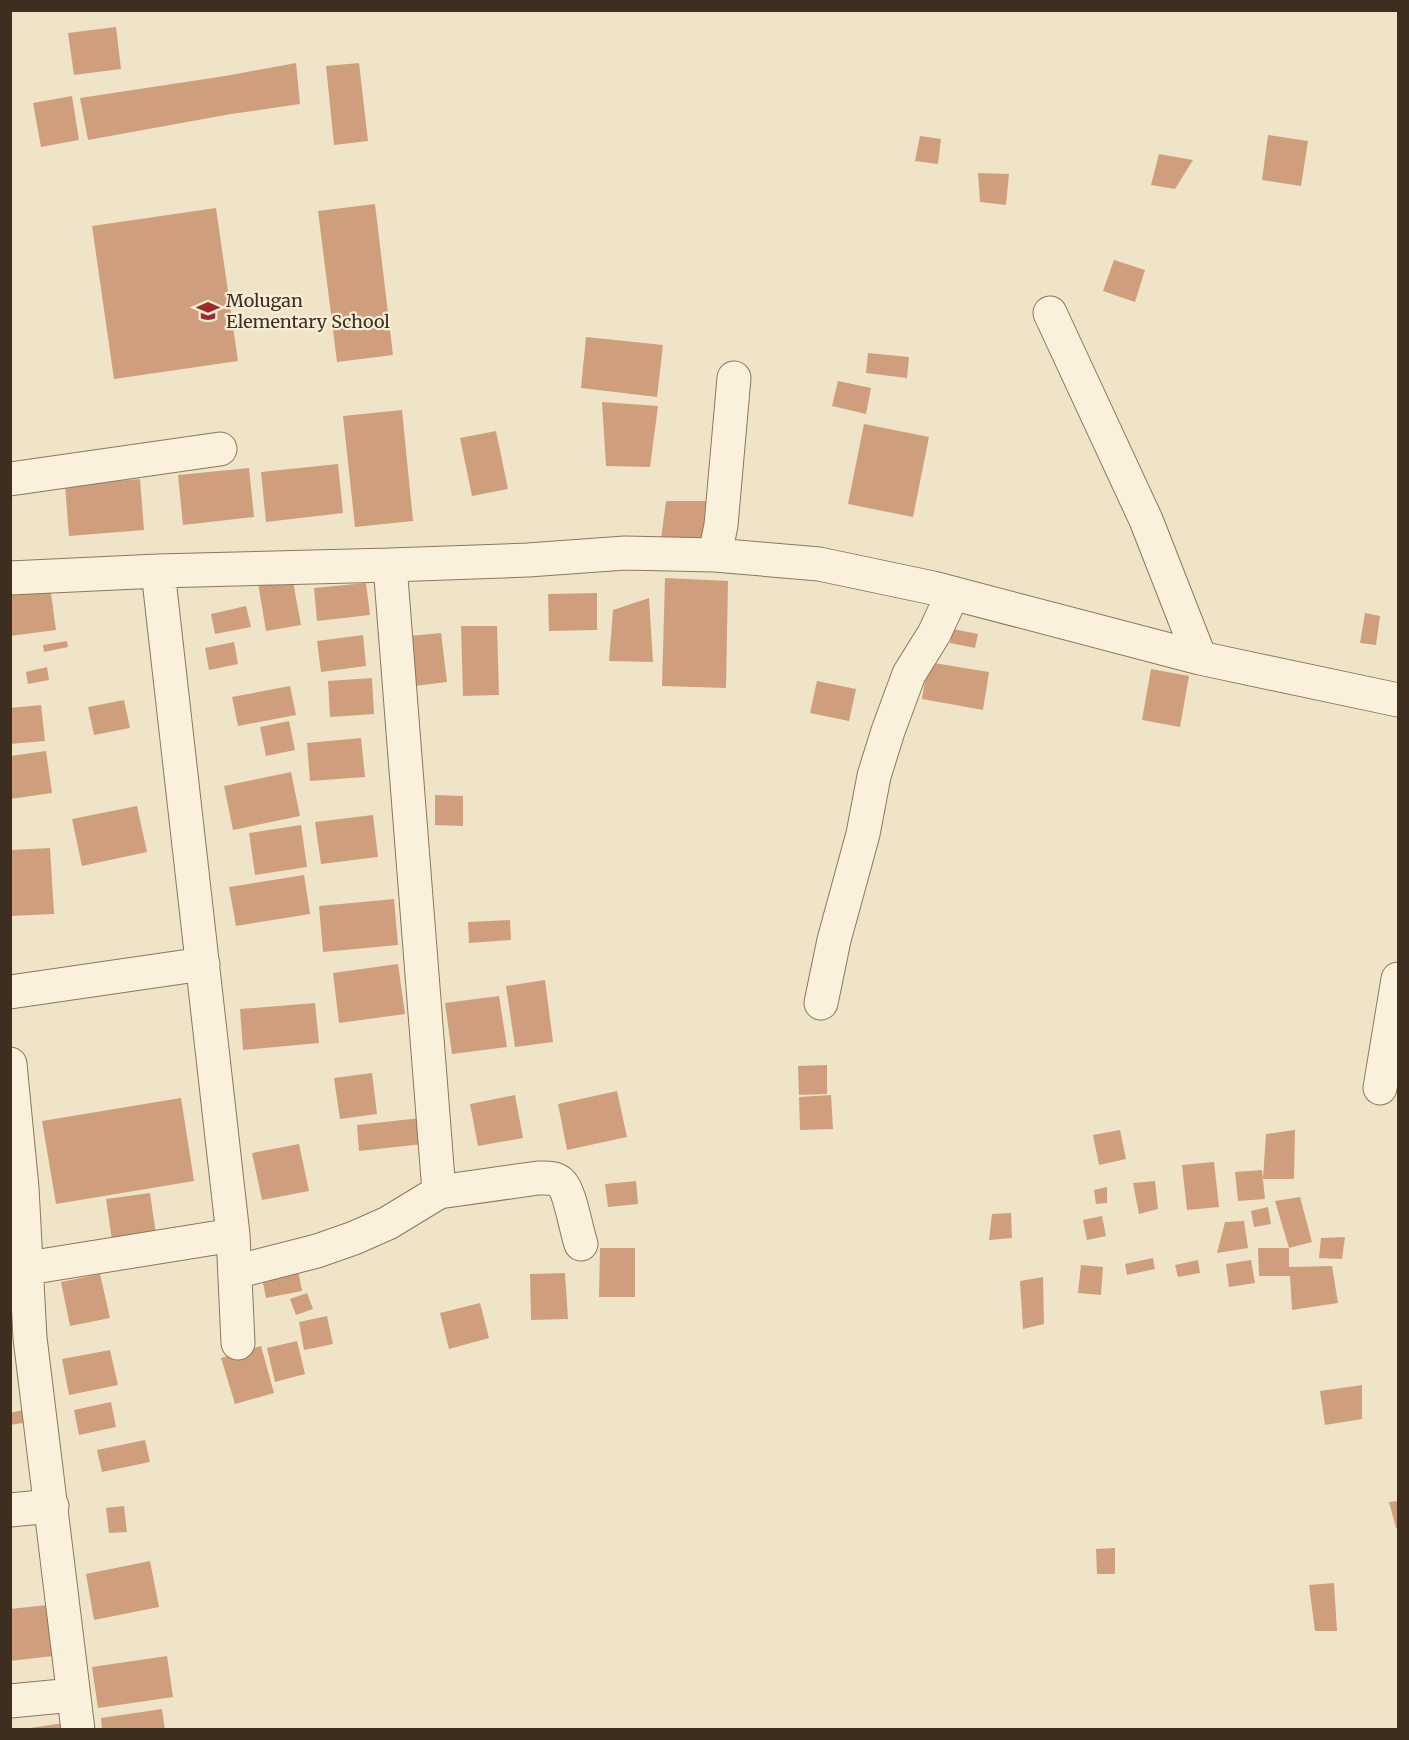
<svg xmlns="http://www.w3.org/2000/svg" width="1409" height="1740" viewBox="0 0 1409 1740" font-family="Merriweather,serif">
<rect width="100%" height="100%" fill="#f0e4c8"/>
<path fill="#cf9f7d" d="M116,27L121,69L74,75L68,33Z
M296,63L300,104L231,114L88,140L80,98L225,76Z
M359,63L368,141L334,145L326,66Z
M72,96L79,140L41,147L33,103Z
M1268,135L1308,141L1301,186L1262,180Z
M920,136L941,139L938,164L915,161Z
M1159,154L1193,160L1175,189L1151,185Z
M978,173L1009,174L1006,205L980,202Z
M375,204L393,355L337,362L318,211Z
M216,208L238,361L114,379L92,226Z
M1114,260L1145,270L1135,302L1103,291Z
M586,337L663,345L657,397L581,388Z
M868,353L909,357L907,378L866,373Z
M838,381L871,388L866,414L832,406Z
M602,402L658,406L650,467L606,466Z
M402,410L413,521L355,527L343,416Z
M864,424L929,437L913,517L848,504Z
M496,431L508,489L472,496L460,438Z
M338,464L343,513L266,522L261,472Z
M249,468L254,517L183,525L178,475Z
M140,479L144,530L69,536L65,485Z
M666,501H713L710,541L661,539Z
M292,576L301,625L266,631L258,583Z
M665,578L728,581L726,688L662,686Z
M366,583L370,615L317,621L314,588Z
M50,586L56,630L10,636V592Z
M597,593V630L549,631L548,594Z
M649,598L653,662L609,661L613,610Z
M246,606L251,627L215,634L211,614Z
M1365,613L1380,616L1376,645L1360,643Z
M461,626H497L499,695L463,696Z
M953,629L978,634L975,648L950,643Z
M441,633L447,682L415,686L409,636Z
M363,635L366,666L321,672L317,641Z
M67,641L68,647L44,652L43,645Z
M234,642L238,664L209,670L205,648Z
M928,662L989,672L983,710L922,699Z
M47,667L49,680L28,684L26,672Z
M1151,669L1189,676L1180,727L1142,720Z
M372,678L374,714L330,717L328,681Z
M817,681L856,689L849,721L810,713Z
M290,686L296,715L238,726L232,697Z
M124,700L130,728L94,735L88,707Z
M41,705L45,741L10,744V708Z
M289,721L295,750L266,756L260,727Z
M361,738L365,777L310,781L307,743Z
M46,751L52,793L10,799V756Z
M291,772L300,816L233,830L224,786Z
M435,795L463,796V826L435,825Z
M137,806L147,852L82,866L72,819Z
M373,815L378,857L321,864L315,822Z
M301,825L307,867L255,875L249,833Z
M50,848L54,914L10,916V850Z
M304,875L310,914L236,926L229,887Z
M394,899L398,945L323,952L319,906Z
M510,920L511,940L469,943L468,922Z
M398,964L405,1014L339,1023L333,973Z
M545,980L553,1042L515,1047L506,986Z
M499,996L507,1047L452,1054L445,1003Z
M315,1003L319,1043L243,1050L240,1009Z
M827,1065V1094L799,1095L798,1066Z
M372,1073L377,1114L340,1119L334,1078Z
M617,1091L627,1137L567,1150L558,1104Z
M515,1095L523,1138L478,1146L470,1104Z
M831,1095L833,1129L800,1130L799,1097Z
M181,1098L194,1181L56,1204L42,1121Z
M421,1118L423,1144L359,1151L357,1125Z
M1120,1130L1126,1159L1099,1165L1093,1135Z
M1295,1130L1294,1179H1263L1266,1134Z
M299,1144L309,1191L262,1200L252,1153Z
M1214,1162L1219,1207L1187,1210L1182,1165Z
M1262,1170L1265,1199L1238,1201L1235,1172Z
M636,1181L638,1204L608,1207L605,1184Z
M1155,1181L1158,1209L1139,1214L1133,1183Z
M1107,1187V1203L1096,1204L1094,1190Z
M150,1193L156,1235L112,1240L106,1199Z
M1300,1197L1312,1242L1289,1248V1267L1332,1266L1338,1303L1292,1310L1290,1276H1259L1258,1248H1289L1275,1201Z
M1268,1207L1271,1224L1254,1227L1251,1211Z
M1011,1213L1012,1238L989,1240L992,1214Z
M1102,1216L1106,1236L1087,1240L1083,1220Z
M1244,1221L1248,1248L1217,1253L1225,1222Z
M1345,1237L1342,1259L1319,1258L1321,1238Z
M600,1248H635V1297H599Z
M1153,1258L1155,1269L1127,1275L1125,1264Z
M1198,1260L1200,1273L1178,1277L1175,1265Z
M1251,1260L1255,1283L1229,1287L1226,1264Z
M1081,1265L1103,1267L1101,1295L1078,1293Z
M298,1270L302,1291L266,1298L262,1278Z
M565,1273L568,1319L531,1320L530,1274Z
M100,1274L110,1318L70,1326L61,1282Z
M1043,1277L1044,1324L1023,1329L1020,1281Z
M307,1293L313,1309L296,1315L290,1299Z
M480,1303L489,1338L449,1349L440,1313Z
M327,1316L333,1344L304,1350L299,1322Z
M297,1341L305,1374L275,1382L267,1348Z
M261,1346L274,1393L235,1404L221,1358Z
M110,1350L118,1385L69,1395L62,1359Z
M1362,1385V1419L1325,1425L1320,1391Z
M111,1402L116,1427L79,1435L74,1410Z
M27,1409L29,1422L10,1425V1413Z
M145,1440L150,1462L102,1472L97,1450Z
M1398,1501V1528H1396L1389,1502Z
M124,1506L127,1532L109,1533L106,1508Z
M1115,1548V1574H1097L1096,1549Z
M150,1561L159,1607L94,1620L86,1574Z
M1334,1583L1337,1631H1315L1309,1585Z
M47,1605L53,1656L10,1661V1609Z
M167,1656L173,1697L98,1708L92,1667Z
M162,1709L165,1730H102L101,1718Z
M64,1723L65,1730H30V1728Z"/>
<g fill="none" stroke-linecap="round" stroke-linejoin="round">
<g stroke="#8d765c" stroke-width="35">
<path id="minor" d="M1050,313L1146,520L1200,658
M10,479L220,449
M715,555L721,525L734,378
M390,565L439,1192
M158,571L233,1235L238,1343
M10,578L158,571L390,565L528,560L625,553L715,555L819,564L933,588L1200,658L1398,700
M10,992L203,964
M821,1003L834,940L863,834L874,776L888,731L909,674L934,634L953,593
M10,1064L22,1188L30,1338L78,1730
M1380,1088L1398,979
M28,1268L233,1235
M235,1272L317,1251L354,1238L388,1223L439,1192L538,1178C546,1178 555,1177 561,1183C570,1191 576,1230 581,1244
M10,1510L52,1506
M10,1701L73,1695"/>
</g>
<use href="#minor" stroke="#faf1dc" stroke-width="33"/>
</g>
<defs>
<g id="school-bare" transform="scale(1.8)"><path d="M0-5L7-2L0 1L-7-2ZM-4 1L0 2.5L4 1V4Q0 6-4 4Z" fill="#9e2a2b" stroke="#f7eed8" stroke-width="2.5" paint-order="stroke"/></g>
</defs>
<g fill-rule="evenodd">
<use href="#school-bare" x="208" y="311"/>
</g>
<g text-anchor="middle" stroke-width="4.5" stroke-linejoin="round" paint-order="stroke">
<g font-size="18" fill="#3d2e20" stroke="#f7eed8" text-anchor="start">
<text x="226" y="307">Molugan<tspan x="226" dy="21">Elementary School</tspan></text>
</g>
</g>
<rect width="1409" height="1740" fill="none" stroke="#3d2e20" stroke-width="24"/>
</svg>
